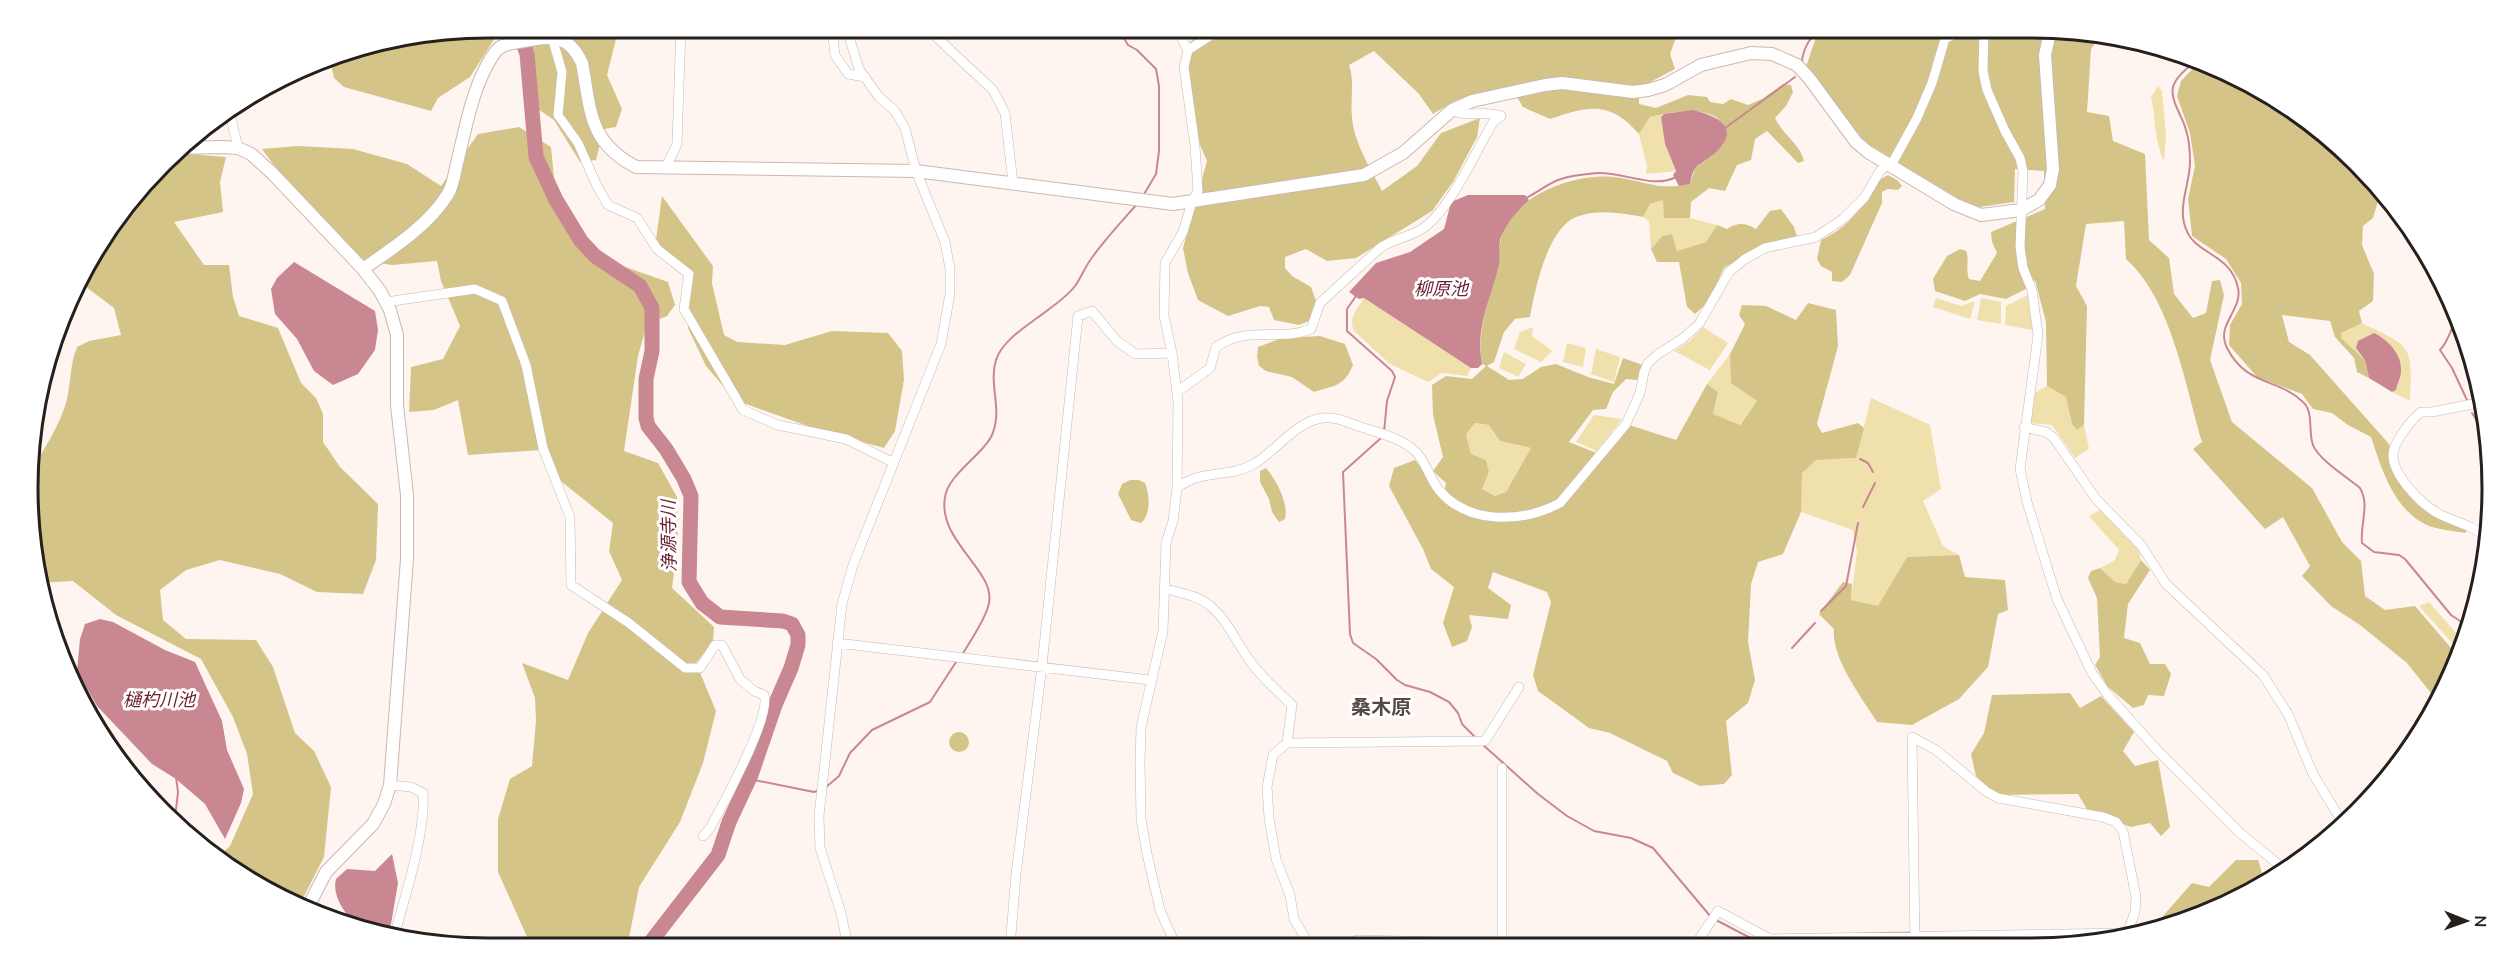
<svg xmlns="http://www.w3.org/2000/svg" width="2520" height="975" viewBox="0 0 2520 975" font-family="'Nunito Sans','Noto Sans JP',sans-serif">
<rect width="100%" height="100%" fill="#fef5f0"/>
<path fill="#efe0ac" d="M2158,86L2162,91L2166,135L2164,161C2154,141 2156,119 2151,97Z
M1664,114L1661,117L1665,144L1676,171L1646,174L1647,167L1639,134L1650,117Z
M1663,200L1665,218H1690L1717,225L1706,242L1677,251L1671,234L1662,236L1651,249L1649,221L1643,217L1650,204Z
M2028,295L2032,330L2005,325L2006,306Z
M1364,298L1471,368L1467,376L1442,373L1428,382L1390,364L1354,331C1348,318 1357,309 1364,298Z
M1936,298L1961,306L1975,301L1970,319L1933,307Z
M1981,298L2001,302V324L1977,320Z
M2362,323C2413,348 2412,344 2410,401L2392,392L2396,390L2356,348L2365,360L2341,338V332Z
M1533,327L1532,336L1552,351L1541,362L1514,349L1520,332Z
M1703,327L1728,343L1710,370L1674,351L1691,340Z
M1567,343L1586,348L1583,367L1563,362Z
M1596,349L1620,357L1614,382L1591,374Z
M1504,352L1526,364L1518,377L1499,368Z
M1730,354L1732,383L1757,401L1739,425L1713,414L1718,392L1707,384Z
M2047,386L2066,397L2072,424L2077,430L2084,425L2089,449L2075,458L2052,425L2030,423L2035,393Z
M1871,398L1930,425L1941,489L1923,501L1943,546L1959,555L1907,557L1878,607L1851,600L1857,552L1853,530L1801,512V473L1815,460L1856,458Z
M1594,415L1622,419L1597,451L1576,442Z
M1474,423L1489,425L1500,441L1531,448L1506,492L1495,496L1482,489L1489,472L1486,460L1471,454L1466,434Z
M2100,510L2138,549L2141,560L2126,584L2115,582L2100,568L2115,560L2119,550L2089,516Z
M2429,602L2463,641L2459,651L2419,606Z"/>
<path fill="#d5c488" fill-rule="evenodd" d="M487,27H502L470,77L438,98L431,111L344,87L334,78L329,56L339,52Z
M525,27H619L607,75L622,109L616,127L604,129L596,160L580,162L554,120L538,109L522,58Z
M1211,27H1680L1670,54L1675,69L1639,88V104L1656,108L1688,95L1707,97L1710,102L1723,104L1731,99L1748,105L1762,99L1783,84L1791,85L1793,92L1786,106L1775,118C1782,134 1800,144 1804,161L1798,163L1767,131L1755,139L1751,160L1737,165L1725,191L1709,188L1691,202L1690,218H1664L1663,200L1650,204L1643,217C1622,213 1600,209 1579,216C1548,225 1535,289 1530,317L1515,319L1504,332L1494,362L1487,366L1509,380L1523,379L1541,367L1556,364L1588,377L1614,384L1623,358L1643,365L1637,380L1626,379L1613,392L1606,409L1593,410L1569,442L1604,456L1629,425L1676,440L1707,384L1718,392L1713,414L1740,425L1757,401L1731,383L1730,354L1745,324L1739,315L1742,305L1766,306L1796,320L1808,303L1836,310L1838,346L1817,424L1822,433L1858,423L1864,428L1856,458L1816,460L1802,473L1801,512L1783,554L1758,562L1751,584L1748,642L1755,680L1748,703L1726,721L1732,775L1724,784L1700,786L1673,773L1667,761L1610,733L1589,728L1538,691L1533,675L1551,602L1547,592L1493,572L1488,588L1511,605L1508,619L1469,615L1472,627L1467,641L1452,647L1443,623L1454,587L1431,569L1423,549L1389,486L1394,468L1415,460L1440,492L1445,489L1446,483L1433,471L1443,457L1433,415L1432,385L1446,376L1472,379L1486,366L1482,364C1476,329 1490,299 1498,266C1501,257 1499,247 1501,238C1511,196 1574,173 1613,177C1644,180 1656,191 1690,184L1695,168L1711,157L1727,132C1718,102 1672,112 1650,117L1639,134C1611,101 1588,105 1550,119L1523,107L1512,89L1456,100L1433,114L1419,94L1374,51L1349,65C1355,82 1350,99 1352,117C1354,143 1370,167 1382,191L1417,166L1441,133L1480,118L1477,137L1453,182L1432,211L1356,258L1327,261L1306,249L1285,257V268L1292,276L1311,287L1316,301L1309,321L1299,325L1274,320L1269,307L1260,306L1228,316L1198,300L1188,273L1183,248L1207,161L1193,129L1184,67L1190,42ZM1475,423L1489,425L1500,441L1531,448L1506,492L1495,496L1482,489L1489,472L1486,460L1471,454L1466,434Z
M1838,27H1936L1943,36L1963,27H2032L2100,36L2091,49L2087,112L2109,116L2113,141L2145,154L2149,240L2169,258L2174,294L2193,318L2206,313L2212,281L2220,280L2224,295L2210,360L2232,422L2312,488L2342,542L2361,561L2365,596L2385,610L2415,606L2457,655L2438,702L2407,663L2360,625L2331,606L2302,576L2310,566L2283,517L2265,529L2193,449L2202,442C2185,384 2171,299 2126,259L2124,221L2086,224L2076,286L2087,306L2084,425L2077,430L2072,424L2066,397L2047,386L2046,322L2035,280L2026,289L2006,299L1980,294L1965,301L1935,291L1933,279L1947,256L1960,249L1966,251C1970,260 1965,268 1969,279L1980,281L1997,253L1992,242L1991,232L2045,209L2044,171L2015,169L2014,202L1973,208L1865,142L1806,67L1816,37Z
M2200,61L2236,75L2313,122L2382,188L2373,218L2363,226L2362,245L2374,274L2373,301L2359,311L2362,323L2341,333V338L2365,360L2369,378L2357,372L2354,358L2335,337L2330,321L2282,315L2289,342L2310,355L2389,444L2401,483L2432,515L2469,528L2465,533C2455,531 2443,530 2432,527C2395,514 2382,470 2371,437L2348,425L2332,413L2313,409L2302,394L2257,377L2229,345L2230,325L2242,304L2241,283L2226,259L2192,236L2188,199L2195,166L2190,133L2177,96L2181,81Z
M519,127L551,147L558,217L597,257L668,282L675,305L667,316L647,324L638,356L624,451L658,463L677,497L678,544L672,588L714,627L713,642L696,663L716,711L703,763L680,822L639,887L627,948H532L498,872V819L510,779L532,766L536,721L535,698L522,663L568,680L588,633L622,580L609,551L613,523L562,482L541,450L468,455L458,400L434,410L409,412L411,367L443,359L460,326L441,281L437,261L392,265L357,259L317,224L262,149L298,146L353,149L407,164L441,186L478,134Z
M174,153L226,157L220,182L223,212L174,222L204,265H229L233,297L239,316L278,328L301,383L316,398L323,414V442L340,467L378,504L376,560L363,594L317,592L280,574L220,560L186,570L160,590L163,620L186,639L256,640L273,667L295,733L314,751L331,787L324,857L299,906L284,901L216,859L230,846L253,794L247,754L233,717L201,659L116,615L73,581L37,583L36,578L32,467C45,450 62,420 67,399C71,381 70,364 77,347L89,341L121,335L114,308L78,281L89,258Z
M1888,175L1897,180L1902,186L1898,190L1888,189L1882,192V203L1850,275L1842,282L1832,281V272L1821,266L1817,259L1821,240C1838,232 1850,222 1861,207C1870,195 1874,181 1888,175Z
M662,196L713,266L712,283L724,335L737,342L785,345L832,331L888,333L902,351L904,380L895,431L884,448L816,429L735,400L706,366L688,328L689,281L656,240Z
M1781,209L1794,227L1797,236L1763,244L1724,268L1708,302L1695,314L1687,307L1679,262H1657L1651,249L1662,236L1672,234L1677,251L1706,242L1717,225L1727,229C1738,222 1745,223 1756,229L1770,211Z
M1320,336L1345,344L1353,365C1344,387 1335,385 1314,392L1292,377L1266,371L1259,366L1257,357L1258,347L1282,338Z
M1266,468C1276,480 1289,503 1285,519L1279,522L1272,512L1269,499L1260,482V471Z
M1130,480H1139L1145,483C1150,496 1151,514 1141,523L1131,520L1118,494L1122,484Z
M1959,555L1965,577L2005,580L2008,610L1998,614L1988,667L1959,699L1912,725L1877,722C1862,698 1831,658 1834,629L1819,614L1843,582L1852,584L1851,600L1878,606L1907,557Z
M2141,560L2150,570L2128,604L2124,638L2140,643L2150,664H2165L2171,674L2164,696L2148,695L2144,705L2133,708L2108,687L2095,665L2100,657L2097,598L2088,578L2091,571L2100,568L2115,582L2126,584Z
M2070,693L2080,708L2101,696L2134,732L2123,751L2135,766L2158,760L2170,827L2161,836L2150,823L2131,827L2088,811L2078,794L1993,795L1976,776L1971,754L1984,733L1992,695Z
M949 742a10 10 0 1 1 20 0a10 10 0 1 1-20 0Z
M2236,860H2258C2260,866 2263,873 2261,878C2254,903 2178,918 2155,925L2192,883L2209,887Z"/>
<path fill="#c98891" d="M1692,110C1724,117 1743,131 1709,158C1704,162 1697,165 1694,170C1692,174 1691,179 1690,184L1679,186L1673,175L1676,171L1665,144L1661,117L1664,114Z
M1468,195H1525L1529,200C1518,210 1507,222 1501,237C1498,245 1501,255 1499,264C1491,300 1475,326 1482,364L1478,368H1471L1364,298L1359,299L1349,292L1376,263L1410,252L1444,229L1451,202Z
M294,262L375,311L378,330L375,350L358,374L333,385L314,371L297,339L275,314L271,289L277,278Z
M2374,333C2388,340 2402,354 2401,371C2401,377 2397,384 2396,390L2392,392L2369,378L2365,360L2356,348L2358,341Z
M100,619L113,622L165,650L195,662L222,721L227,750L244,789L241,803L225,839L205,804L176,779L152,764L97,706L77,671L80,639L85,624Z
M392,854L398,883L391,924L386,935C380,934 372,934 367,931C350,922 331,899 336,879L347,869L375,871Z"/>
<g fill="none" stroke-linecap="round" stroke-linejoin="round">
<path stroke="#c98891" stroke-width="2" d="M1117,27L1128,45L1137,50L1156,69L1159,86V151L1156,174L1143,196
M1802,60C1805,43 1812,34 1827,27
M2197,60C2189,67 2176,76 2173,87C2170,101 2183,117 2186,130C2189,139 2190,152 2190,162C2190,184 2177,207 2186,229C2195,255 2231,253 2238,288C2243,310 2215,325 2227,348C2247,387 2279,378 2303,402C2314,412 2308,432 2313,445C2318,459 2348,478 2360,488C2370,505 2360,524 2362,543L2374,552L2399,555L2405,559L2451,615L2469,627
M1725,128L1795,77
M1524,199C1537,193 1548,183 1561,179C1572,175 1587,174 1598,173C1623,172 1654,189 1676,177
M1356,296L1347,309V331L1392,371L1395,377L1387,401L1384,432
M2458,316C2451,327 2449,341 2440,350L2452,368L2467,400
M2472,413L2490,441
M1381,438L1343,472L1350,634L1353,643L1376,659L1397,680L1405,685L1430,692L1449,702L1458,713L1462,724L1476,738
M1860,459L1868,463L1873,472
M1863,507L1875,483
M1821,611L1846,586L1858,523
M1792,648L1815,623
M962,655C971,640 983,623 988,607C1000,572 937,543 945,497C948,475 981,456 991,437C1004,411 988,385 996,360C1002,342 1022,329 1037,318C1049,309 1066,298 1075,286C1081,278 1085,267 1091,259C1105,239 1122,221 1138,203
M1482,744L1538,794L1567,816L1594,831L1631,838L1653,848L1711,917
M749,779L814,792L819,790
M825,788L839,776L850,753L872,730L930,702L958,659
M175,818L178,792L176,777
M1716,920L1764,945"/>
<path stroke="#c98891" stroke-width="15" d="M517,27L527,54L536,157L556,200L581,241L595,256L640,286L652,308V351L646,379V418L648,426L666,449L684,479L691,496L689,582L702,603L720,617L783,621L792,624L798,635V645L791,668L775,705L751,775L729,822L718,855L646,948"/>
<g stroke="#c7b9b0" stroke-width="10">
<path id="minor" d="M549,27L562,72L558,115L578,143L597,186L608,205L637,218L657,249L689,274L684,309L743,410L778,425L846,439L894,463
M832,27L835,55L848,74L865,77
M846,27L859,69L879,97L895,111L905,128L916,171L945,242L950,269V294L941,344L853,565L842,604L819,816L820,848L841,913L848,947
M929,27L933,34L993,90L1005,113L1013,183
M1175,27L1188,50L1184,67L1195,146L1198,191L1192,202L1183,232L1165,263L1164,316L1172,353L1178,402L1177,488L1173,521L1166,543L1163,631L1141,727L1140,762L1141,819L1147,854L1160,910L1176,946
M1984,27L1983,71L1987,90L2005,131L2020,158L2023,171L2020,247L2023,268L2032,290L2038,335L2020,469L2027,502L2057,599L2092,673L2107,694L2157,750L2240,833L2284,869
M1188,50L1224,27
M229,109L238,148
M1452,110C1465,118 1486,110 1501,116
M665,169L677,144L681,27
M386,302L475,289L502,301L526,365L543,448L570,517L571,585L629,623L685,668H700L715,645H722L740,679L754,691L764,695C772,715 722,807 710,828L703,836
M1177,392L1210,368L1216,347C1247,325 1280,342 1311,329L1320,303L1380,248C1394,238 1411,238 1426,226C1453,204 1475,152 1494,121L1501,116
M2483,402L2432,412H2421C2411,420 2399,436 2394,449C2387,471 2422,505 2439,514C2459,524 2469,523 2489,539
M2024,427L2046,432L2054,438L2096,499L2141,545L2166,584L2263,675L2288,714L2313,774L2344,825
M1177,488C1200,469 1230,478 1254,464C1276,451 1295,422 1322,418C1335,416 1349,423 1361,427C1379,433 1401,438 1415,451C1426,461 1429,478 1439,490C1468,525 1522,523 1560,503L1626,424L1640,393L1644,372L1648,363L1658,354L1682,339L1699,324L1729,272L1745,259L1765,248L1816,237L1843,219L1864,198L1880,171L1894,160L1917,118L1932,83L1945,39L1952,35L1984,28
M1166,589C1180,593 1197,595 1209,605C1228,620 1236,642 1250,661C1262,678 1277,691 1292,705L1287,743L1273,755L1267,787L1269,818L1276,859L1290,895L1294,919L1310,946
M837,643L1150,680
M1287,743L1485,741L1519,687
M1502,768V945
M390,785L411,787L423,793C426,831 405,898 394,936
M1915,944L1912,737L1936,750L1987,792L1998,798L2103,817L2116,822L2123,831L2136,897L2135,912L2127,934
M1695,945L1718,911L1770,939L2127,933
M1340,946L1357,940L1575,945
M1010,947L1016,874L1042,666L1078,316L1092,311L1117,341L1135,354L1172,353"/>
</g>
<g stroke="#c7b9b0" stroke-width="14">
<path id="tertiary" d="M2249,83L2271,102L2296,112
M179,148L223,147L238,148L251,154L272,173L363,269L380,291L390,310L397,335V405L407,495V559L390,785L384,804L373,824L326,872L307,909
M363,269C393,248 428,226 448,194C454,184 455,170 458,159C465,130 471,98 484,71C488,63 493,53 499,48C506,43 517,42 525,41C552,35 569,35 582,63C591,110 588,142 636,167L916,171L1173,204L1364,175L1403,153L1452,110L1472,101L1545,85L1562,83L1633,92L1648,90L1665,85L1701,65L1751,53L1772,54L1797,65L1809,78L1856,142L1868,152L1954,204L1981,215L2021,210L2039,200L2050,185L2053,169L2045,55L2049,37L2054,30"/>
</g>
<use href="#minor" stroke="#fff" stroke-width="9"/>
<use href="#tertiary" stroke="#fff" stroke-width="12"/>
</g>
<g text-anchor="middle" stroke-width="6" stroke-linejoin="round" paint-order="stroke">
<g font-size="18" font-style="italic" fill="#6b1e30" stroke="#fff">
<text x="1441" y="295">柳原池</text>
<text transform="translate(669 536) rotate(-91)" y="6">浄源寺川</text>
<text x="159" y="706">樋杓川池</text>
</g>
<g font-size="20" font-weight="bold" fill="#554942" stroke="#fff">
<text x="1381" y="714">桑木原</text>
</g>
</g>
<path d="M0 0H2520V975H0ZM488 38H2032A450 450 0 0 1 2482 488V488A450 450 0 0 1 2032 938H488A450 450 0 0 1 38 488V488A450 450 0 0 1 488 38Z" fill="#fff" fill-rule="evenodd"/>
<path fill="none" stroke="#25201d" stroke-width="3" d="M488 38H2032A450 450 0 0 1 2482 488V488A450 450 0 0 1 2032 938H488A450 450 0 0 1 38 488V488A450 450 0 0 1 488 38Z"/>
<g transform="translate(2466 921) rotate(91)" stroke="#ffffff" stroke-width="4.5" paint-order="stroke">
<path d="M0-4.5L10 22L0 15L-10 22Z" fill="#25201d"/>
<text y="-9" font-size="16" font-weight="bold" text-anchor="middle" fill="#25201d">N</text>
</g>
</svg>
